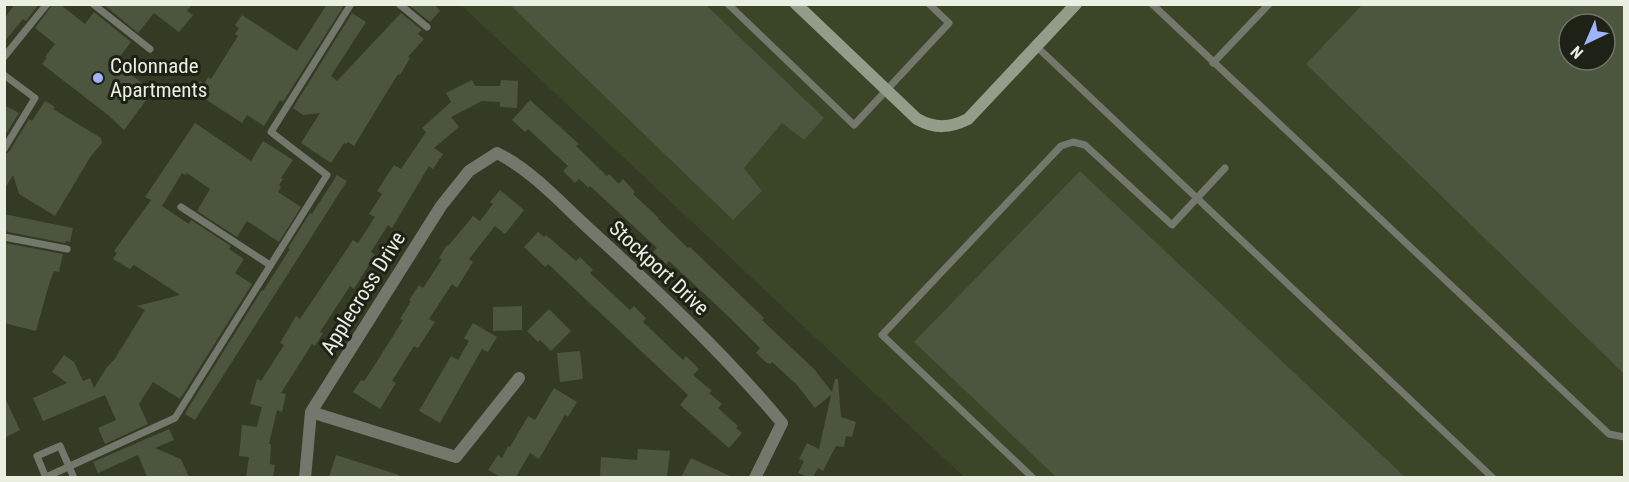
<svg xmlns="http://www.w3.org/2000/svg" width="1629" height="482" viewBox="0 0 1629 482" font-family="'Roboto Condensed',sans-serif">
<rect width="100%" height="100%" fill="#333b24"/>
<path fill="#3b4628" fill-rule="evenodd" d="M461,5H1624V477H964ZM1569,24H1605V60H1569Z"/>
<path fill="#4c553d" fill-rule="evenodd" d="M15,4H39L26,21L23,19L4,42V19Z
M53,4H60L85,24L94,12L131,42L115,63L153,91L124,130L108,115L42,64L47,58L45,57L55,44L35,28Z
M103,4H192L187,11L193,15L179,32L154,13L138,33Z
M327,4H339L343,7L283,102L280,100L264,126L247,115L242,123L193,91L200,81L204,84L208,77L211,79L238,36L235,34L239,28L235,25L242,15L297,51Z
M434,4L440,11L430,22L409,5Z
M509,4H705L824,118L804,140L782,123L744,168L762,191L733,220Z
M1363,4H1624V374L1306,64ZM1569,24H1605V60H1569Z
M352,13L366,22L331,76L337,81L401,13L422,30L418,34L424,39L408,57L410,58L406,65L400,75L398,74L354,146L348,142L346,144L344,143L331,163L301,143L320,113L303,115L293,108Z
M472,80L475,86H500L501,80L518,81L517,108L500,107V102L482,101L451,117L459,127L434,148L443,154L433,169L429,166L392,228L388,225L371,252L375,255L354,289L350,286L320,332L323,333L315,346L312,344L281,393L286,394L282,412L277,410L269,444H271L270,464L275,465L273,477H246L249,457L239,456L242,425L257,427L262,407L250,404L257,379L261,381L284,345L280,343L296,316L300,319L353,240L358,243L375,217L369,214L382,194L377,191L394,165L401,169L426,132L422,128L451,102L446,93Z
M530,100L579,144L576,146L607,176L609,174L619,184L623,179L635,192L633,194L659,218L658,219L688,248L690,247L764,318L762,320L814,369L832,392L835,379H838L841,417L856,422L852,437L846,436L844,447L836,446L823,471L818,468L813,477H808L798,473L804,461L799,459L807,443L819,449L831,395L815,408L797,385L772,362L770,364L767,363L756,353L760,348L727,315L669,261L666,264L653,252L657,248L590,186L589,188L579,179L575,183L563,171L568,166L528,129L525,132L512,120Z
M45,101L55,107L53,109L101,138L102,143L91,156L55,216L19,194L13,175L4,190V155L9,152L29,119L32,121Z
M4,105L19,113L4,137Z
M195,123L251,161L263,141L293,160L281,178L283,179L279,185L281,187L278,192L301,207L279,242L247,221L237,237L197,211L210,189L187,173L186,175L182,173L162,206L189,224L191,220L231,246L229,249L244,259L235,273L252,284L180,399L153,382L139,404L148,424L105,444L98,428L116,420L105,395L43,421L33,398L67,383L52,372L64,355L74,362L83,381L90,378L94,388L107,367L114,360L145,310L137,306L180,295L134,265L130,269L113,259L117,253L114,251L122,240L151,200L145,197Z
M1080,171L1405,477H1056L914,342Z
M337,175L347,181L195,420L185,414L190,405L262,290L263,291L290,249L288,248L310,213L312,214Z
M500,190L524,210L505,234L495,226L469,259L473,262L457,288L452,284L429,319L435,322L418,348L414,346L392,381L396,383L380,409L353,392L361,380L364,381L376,363L403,320L400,319L411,301L409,300L419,285L423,288L442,259L439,258L447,245L448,246L473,216L480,221L493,204L490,202Z
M4,214L73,228L70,242L66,241L65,243L4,231Z
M538,232L544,237L546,235L576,261L580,257L593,270L590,273L630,310L634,306L646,318L643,322L683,360L686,356L699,369L693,375L712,391L709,393L722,404L718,408L738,426L736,428L742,433L729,448L680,405L688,395L548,264L545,267L524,247Z
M4,243L63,254L59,272L54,271L50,281L36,331L4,323Z
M522,306V330L493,331V307Z
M549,309L571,331L551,351L540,340L538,342L527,331Z
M473,323L497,337L488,352L482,349L440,423L419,411L451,356L458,360L469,341L464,338Z
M580,351L583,379L560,382L557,353Z
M554,388L577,402L568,417L565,415L539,459L530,453L516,477H500L488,470L498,455L502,458L508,446L510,447L528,416L535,420Z
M4,396L20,430L4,438Z
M169,429L174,440L155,448L181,459L189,477H147L138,455L98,473L93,462Z
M638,449L670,451L667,477H600L601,457L637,460Z
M336,455L399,475V477H329Z
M691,458L732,477H681Z"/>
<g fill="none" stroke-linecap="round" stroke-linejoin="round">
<path stroke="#73786d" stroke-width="7" d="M93,4L150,49
M399,4L427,27
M728,4L854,125L949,23L929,4
M1152,4L1609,434L1624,437
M1036,46L1493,478
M4,57L47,4
M1213,63L1269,4
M4,75L35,98L4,149
M181,207L270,265
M4,237L67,249
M44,478L175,418L327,175L271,132L351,4
M46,478L37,456L60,446L74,478
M1033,478L882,335L1061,146L1073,142L1085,145L1172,225L1225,168"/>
<path stroke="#73786d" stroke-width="12" d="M311,412L456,457L519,378
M305,478L311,412L441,206L469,171L497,153C531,170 558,200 585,225C654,288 722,351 782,423L755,478"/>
<path stroke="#949c8a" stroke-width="12" d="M796,4L917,119C935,129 950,128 968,119L1076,4"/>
</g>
<circle fill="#a0b3fd" stroke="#1d2116" stroke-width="2" cx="98" cy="78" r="6"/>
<g text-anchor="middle" stroke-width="6" stroke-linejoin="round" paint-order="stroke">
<g font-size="21" fill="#e9efe1" stroke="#1d2116" text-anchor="start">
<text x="110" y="73">Colonnade<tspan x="110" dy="24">Apartments</tspan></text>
</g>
<g font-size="21" fill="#e9efe1" stroke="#1d2116">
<text transform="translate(659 268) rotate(43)" y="7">Stockport Drive</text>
<text transform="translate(363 293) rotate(-58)" y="7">Applecross Drive</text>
</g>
</g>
<rect width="1629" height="482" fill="none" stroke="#e9efe1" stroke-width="12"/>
<g transform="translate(1587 42) rotate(224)"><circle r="28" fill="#1d2116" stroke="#6f7367" stroke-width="1.5"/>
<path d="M0-4.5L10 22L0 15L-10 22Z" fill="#a0b3fd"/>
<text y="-9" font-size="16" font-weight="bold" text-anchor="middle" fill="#e9efe1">N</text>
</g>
</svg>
